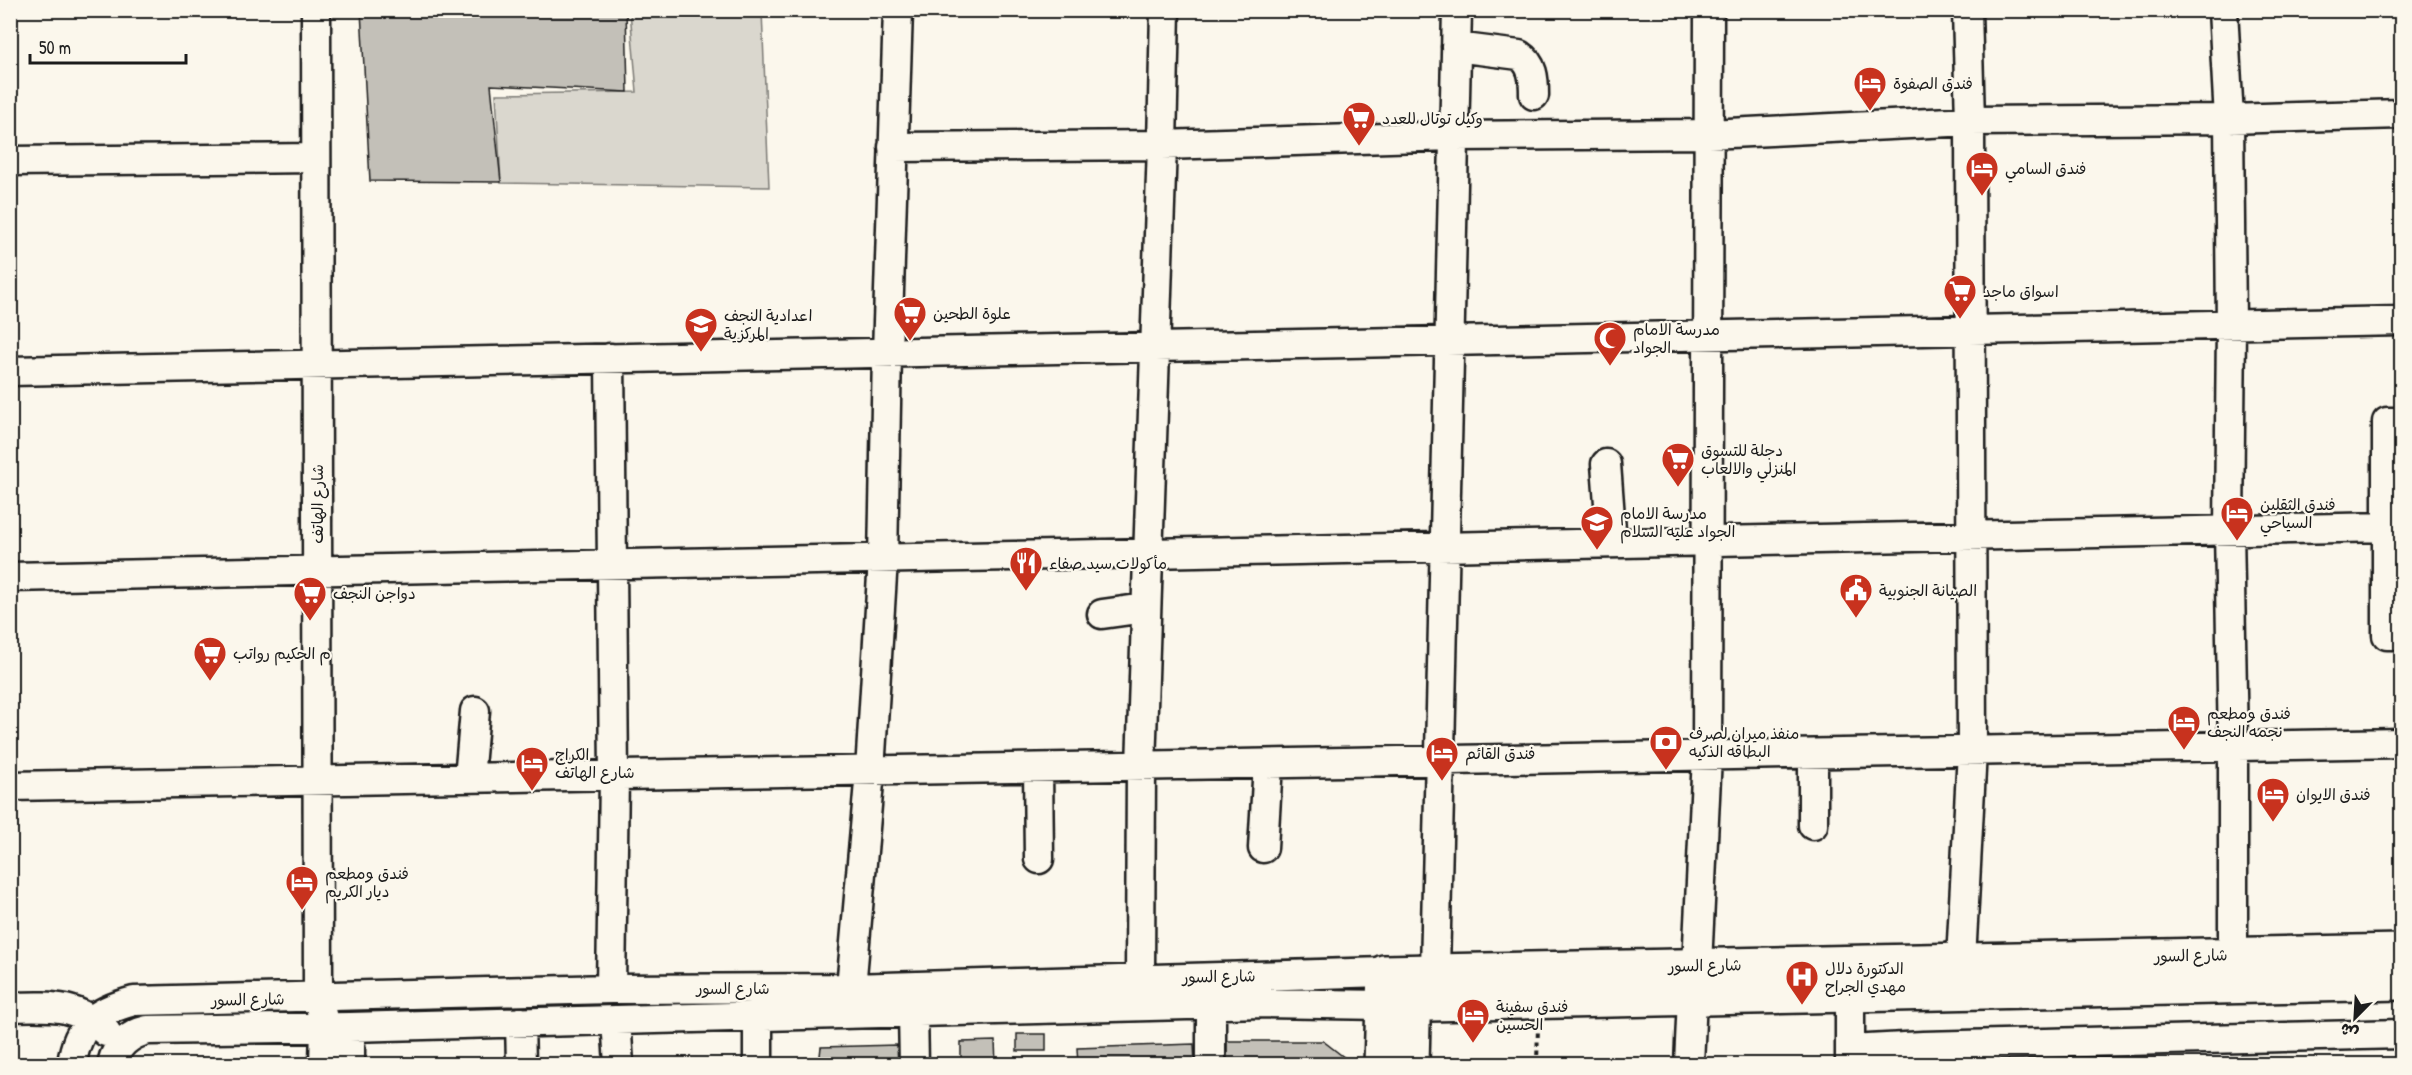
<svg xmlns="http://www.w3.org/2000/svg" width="2412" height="1075" viewBox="0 0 2412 1075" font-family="'Patrick Hand','Playpen Sans Arabic',sans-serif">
<rect width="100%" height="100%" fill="#fbf7ec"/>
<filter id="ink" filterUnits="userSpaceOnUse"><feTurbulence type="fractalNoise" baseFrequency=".0167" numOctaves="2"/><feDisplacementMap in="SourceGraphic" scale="12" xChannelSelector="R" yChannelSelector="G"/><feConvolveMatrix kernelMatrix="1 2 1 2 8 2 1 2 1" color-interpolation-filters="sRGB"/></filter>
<g filter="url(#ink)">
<path fill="#dad7ce" stroke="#7b7a75" stroke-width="1.5" d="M630,11H762L769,187L501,183L496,94L637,92Z"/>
<path fill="#c3c0b8" stroke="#1c1c1c" stroke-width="1.5" d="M361,10H626L628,92L491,85L501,182L370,181Z
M1017,1034H1046V1051H1017Z
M995,1041L996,1065H961V1042Z
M1227,1041H1323L1354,1065H1227Z
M1194,1044L1195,1065H1078L1077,1048Z
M897,1045L898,1065H819L821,1047Z"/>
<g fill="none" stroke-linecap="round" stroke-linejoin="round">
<g stroke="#1c1c1c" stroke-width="33">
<path id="minor" d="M316,10L318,998L325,1027L324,1064
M2223,10L2229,119L2231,325L2229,530L2233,746V954
M1456,47L1519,55C1533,64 1534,78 1534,95
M893,147L1162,145L1453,136L1709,134L1970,121L2229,119L2402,114
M10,161L316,158
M610,358L614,776L611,989
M10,371L2402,321
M2402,422H2387V635H2402
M1606,464L1612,543
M10,577L2387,527
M1102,614L1145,608
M1038,768L1039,859
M469,778L475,711
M10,786L2402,743
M1813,825V754
M1263,848L1268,764
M1961,960L1972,751L1970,121L1967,10
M1697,965L1707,756L1709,10
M1435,971L1457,10
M1140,978L1141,766L1162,145L1165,10
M851,988L870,771L883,559L887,353L898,10
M1850,995V1064
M1211,1004V1064
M10,1007C51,1006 75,1003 106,1032
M913,1012L914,1064
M758,1016V1064
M616,1020L619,1064
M520,1022L521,1064
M1850,1050L1923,1046L2402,1034
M72,1064C77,1024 97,1011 134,1001L611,989L851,988L1384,972
M112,1064C116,1045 130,1034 148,1030L350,1027L1262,1003L1383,1005
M350,1064V1027
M1689,1064L1692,998"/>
</g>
<g stroke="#1c1c1c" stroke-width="38">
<path id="major" d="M1383,1005L2402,983
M1381,1064L1384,972L2402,951
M1412,1064L1414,982"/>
</g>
<path stroke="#1c1c1c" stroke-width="4" stroke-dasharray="4.5 4.5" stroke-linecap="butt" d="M1537,1064L1538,1026"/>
<use href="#minor" stroke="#fbf7ec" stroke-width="28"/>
<use href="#major" stroke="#fbf7ec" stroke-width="33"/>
</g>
</g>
<defs>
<g id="hotel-pin" transform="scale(1.725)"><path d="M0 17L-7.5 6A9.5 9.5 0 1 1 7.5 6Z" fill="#c8321e" stroke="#fbf7ec"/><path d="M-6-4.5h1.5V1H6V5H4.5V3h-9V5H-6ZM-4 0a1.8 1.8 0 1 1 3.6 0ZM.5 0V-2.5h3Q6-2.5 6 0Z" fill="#fff"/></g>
<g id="supermarket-pin" transform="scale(1.725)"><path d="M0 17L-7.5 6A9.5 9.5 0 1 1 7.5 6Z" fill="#c8321e" stroke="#fbf7ec"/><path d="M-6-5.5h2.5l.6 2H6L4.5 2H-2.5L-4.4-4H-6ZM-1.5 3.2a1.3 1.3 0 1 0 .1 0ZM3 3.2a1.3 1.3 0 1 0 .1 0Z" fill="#fff"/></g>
<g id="school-pin" transform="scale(1.725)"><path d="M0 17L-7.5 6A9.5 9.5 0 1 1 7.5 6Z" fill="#c8321e" stroke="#fbf7ec"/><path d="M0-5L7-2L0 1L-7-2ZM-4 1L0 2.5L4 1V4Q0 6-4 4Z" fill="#fff"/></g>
<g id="mosque-pin" transform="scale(1.725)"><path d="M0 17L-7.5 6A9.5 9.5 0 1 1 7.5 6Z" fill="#c8321e" stroke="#fbf7ec"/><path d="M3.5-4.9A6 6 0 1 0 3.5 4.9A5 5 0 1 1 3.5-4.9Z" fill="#fff"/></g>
<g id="restaurant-pin" transform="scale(1.725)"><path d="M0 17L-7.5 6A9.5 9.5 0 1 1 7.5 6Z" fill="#c8321e" stroke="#fbf7ec"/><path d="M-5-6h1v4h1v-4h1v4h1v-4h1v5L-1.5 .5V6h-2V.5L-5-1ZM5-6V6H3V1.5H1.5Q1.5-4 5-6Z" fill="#fff"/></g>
<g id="civic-pin" transform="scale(1.725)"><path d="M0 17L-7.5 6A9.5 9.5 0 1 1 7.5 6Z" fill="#c8321e" stroke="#fbf7ec"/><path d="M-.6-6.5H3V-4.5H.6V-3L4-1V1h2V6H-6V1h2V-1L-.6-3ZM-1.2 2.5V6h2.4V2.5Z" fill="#fff"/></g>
<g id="bank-pin" transform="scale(1.725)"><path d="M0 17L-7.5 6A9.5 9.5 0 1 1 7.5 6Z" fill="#c8321e" stroke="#fbf7ec"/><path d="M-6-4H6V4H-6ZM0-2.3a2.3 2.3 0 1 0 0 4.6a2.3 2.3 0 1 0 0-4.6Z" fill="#fff"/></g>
<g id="hospital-pin" transform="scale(1.725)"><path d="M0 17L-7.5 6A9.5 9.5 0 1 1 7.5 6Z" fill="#c8321e" stroke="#fbf7ec"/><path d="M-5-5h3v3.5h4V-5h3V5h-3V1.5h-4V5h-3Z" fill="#fff"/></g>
</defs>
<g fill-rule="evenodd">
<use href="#hotel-pin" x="1870" y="83"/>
<use href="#supermarket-pin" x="1359" y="118"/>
<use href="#hotel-pin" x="1982" y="168"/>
<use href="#supermarket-pin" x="1960" y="291"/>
<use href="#supermarket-pin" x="910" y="313"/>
<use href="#school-pin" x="701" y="324"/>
<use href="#mosque-pin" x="1610" y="338"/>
<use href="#supermarket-pin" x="1678" y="459"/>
<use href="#hotel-pin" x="2237" y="513"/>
<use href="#school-pin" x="1597" y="522"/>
<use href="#restaurant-pin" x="1026" y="563"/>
<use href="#civic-pin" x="1856" y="590"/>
<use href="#supermarket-pin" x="310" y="593"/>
<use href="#supermarket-pin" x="210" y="653"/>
<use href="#hotel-pin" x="2184" y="722"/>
<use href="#bank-pin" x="1666" y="742"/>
<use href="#hotel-pin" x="1442" y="753"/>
<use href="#hotel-pin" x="532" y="763"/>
<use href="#hotel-pin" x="2273" y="794"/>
<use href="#hotel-pin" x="302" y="882"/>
<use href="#hospital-pin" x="1802" y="977"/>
<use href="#hotel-pin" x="1473" y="1015"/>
</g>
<g text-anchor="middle" stroke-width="4.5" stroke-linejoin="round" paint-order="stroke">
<g font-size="16" fill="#1c1c1c" stroke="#fbf7ec" text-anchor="start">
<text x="1893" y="89">فندق الصفوة</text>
<text x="1382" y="124">وكيل توتال للعدد</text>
<text x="2005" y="174">فندق السامي</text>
<text x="1983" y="297">اسواق ماجد</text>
<text x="933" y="319">علوة الطحين</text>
<text x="724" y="321">اعدادية النجف<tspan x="724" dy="18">المركزية</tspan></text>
<text x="1633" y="335">مدرسة الامام<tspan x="1633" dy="18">الجواد</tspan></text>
<text x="1701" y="456">دجلة للتسوق<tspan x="1701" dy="18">المنزلي والالعاب</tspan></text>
<text x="2260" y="510">فندق الثقلين<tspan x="2260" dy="18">السياحي</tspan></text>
<text x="1620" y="519">مدرسة الامام<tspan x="1620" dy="18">الجواد عليه السلام</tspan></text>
<text x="1049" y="569">مأكولات سيد صفاء</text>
<text x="1879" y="596">الصيانة الجنوبية</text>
<text x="333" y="599">دواجن النجف</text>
<text x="233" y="659">م الحكيم رواتب</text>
<text x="2207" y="719">فندق ومطعم<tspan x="2207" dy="18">نجمه النجف</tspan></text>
<text x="1689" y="739">منفذ ميران لصرف<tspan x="1689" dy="18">البطاقه الذكيه</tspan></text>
<text x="1465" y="759">فندق القائم</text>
<text x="555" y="760">الكراج<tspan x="555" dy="18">شارع الهاتف</tspan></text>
<text x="2296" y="800">فندق الايوان</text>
<text x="325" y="879">فندق ومطعم<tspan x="325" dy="18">ديار الكريم</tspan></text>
<text x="1825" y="974">الدكتورة دلال<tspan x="1825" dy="18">مهدي الجراح</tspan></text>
<text x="1496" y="1012">فندق سفينة<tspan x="1496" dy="18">الحسين</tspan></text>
</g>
<g font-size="16" fill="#1c1c1c" stroke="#fbf7ec">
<text transform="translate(317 504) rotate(-90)" y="6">شارع الهاتف</text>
<text transform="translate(2191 955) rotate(-1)" y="6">شارع السور</text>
<text transform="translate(1705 965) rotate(-1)" y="6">شارع السور</text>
<text transform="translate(1219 976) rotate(-1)" y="6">شارع السور</text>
<text x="733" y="994">شارع السور</text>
<text transform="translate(248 999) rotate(-1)" y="6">شارع السور</text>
</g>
</g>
<rect width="2412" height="1075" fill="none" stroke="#fbf7ec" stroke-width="36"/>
<rect x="18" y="18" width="2376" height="1039" fill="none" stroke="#1c1c1c" stroke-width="2" filter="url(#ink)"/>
<g transform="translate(2355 1018) rotate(204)" stroke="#fbf7ec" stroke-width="4.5" paint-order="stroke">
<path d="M0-4.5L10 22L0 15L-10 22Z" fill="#1c1c1c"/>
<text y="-9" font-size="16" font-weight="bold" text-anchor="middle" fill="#1c1c1c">ش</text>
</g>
<path d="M30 54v9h156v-9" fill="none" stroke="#1c1c1c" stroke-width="3"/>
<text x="39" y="54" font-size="18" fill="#1c1c1c" stroke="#fbf7ec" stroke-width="4.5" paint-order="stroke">50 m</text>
</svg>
